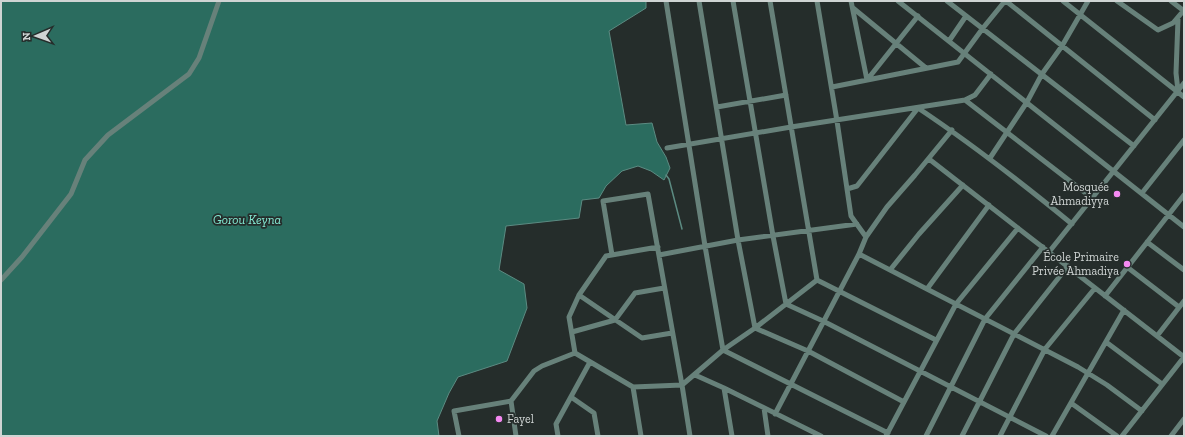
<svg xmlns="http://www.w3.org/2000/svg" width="1185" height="437" viewBox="0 0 1185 437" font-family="'Zilla Slab',serif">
<rect width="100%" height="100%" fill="#252d2b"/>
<path fill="#2b6c5f" stroke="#5c8b82" d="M1,1H646V8L609,31L626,125L652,123L657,142L666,157L670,168L664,180L651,171L638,166L622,171L606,186L599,198L582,200L579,218L506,226L499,270L524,284L527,308L507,361L458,377L449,393L437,421L439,436H1Z"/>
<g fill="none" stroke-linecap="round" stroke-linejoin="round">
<path stroke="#5c8b82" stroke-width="1.5" d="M666,175L669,179L682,229"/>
<path stroke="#67817a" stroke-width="5" d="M666,1L705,246L723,350L888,433
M699,1L738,240L755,328L808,351L904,402
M733,1L773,236L786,304L823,321L1046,436
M770,1L817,280
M817,1L837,121L851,216L866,237
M851,1L867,80
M898,1L1184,227
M947,1L1134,146
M1006,1L1155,120
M1063,1L1184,97
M1117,1L1158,30L1173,23L1184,10
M1171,1L1184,11
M853,8L926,68
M1178,19L1176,73L1178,91
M949,41L966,16
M867,80L918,16
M832,87L958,62L983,28L1005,1
M965,100L975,95L991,74
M717,107L786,95
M667,148L791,127L965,100L1092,198
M990,158L1027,102L1042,74L1062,46L1088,1
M929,159L1184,357
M847,189L857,186L918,108C972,144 1022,183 1072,224
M1142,193L1184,140
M1147,242L1184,270
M658,247L606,256L579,295L642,338L672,333
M1049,252L1184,83
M859,254L1078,367L1107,385L1142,411
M612,255L603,201L648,194L682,385L690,436
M659,255L738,240L857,224
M1127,267L1179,307
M890,270L919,234L963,185
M1,280L22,257L71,194L85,160L108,135L189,74L199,58L219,1
M817,280L936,340
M927,289L989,205
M1105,296L1184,195
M572,332L615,320L635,293L664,288
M1157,336L1184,301
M1106,342L1162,384
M575,353L633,387L682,385L723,350L755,328L817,280
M575,353L569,317L579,295
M695,375L724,388L821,436
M633,387L641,436
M724,388L732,436
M571,397L594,413L598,436
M511,401L516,436
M1071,403L1117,436
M764,408L768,436
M775,414L859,254L866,237L887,207L915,175L952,130
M459,436L454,411L511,401L534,371L542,366L575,353
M558,436L556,424L590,362
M886,436L956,304L1018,228
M926,436L985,319L1043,247
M962,436L1014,334L1068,266
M1000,436L1045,349L1095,288
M1052,436L1124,310
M1122,436L1184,357
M1171,436L1184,419"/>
</g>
<g fill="#f489f1" stroke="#252d2b" stroke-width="1.5">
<circle cx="1117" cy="194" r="4"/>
<circle cx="1127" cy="264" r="4"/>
<circle cx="499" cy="419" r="4"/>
</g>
<g text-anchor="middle" stroke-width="3.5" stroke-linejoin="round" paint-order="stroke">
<g font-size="12" fill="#cfd4d3" stroke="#252d2b" text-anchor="end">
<text x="1109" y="191">Mosquée<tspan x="1109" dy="14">Ahmadiyya</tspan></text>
<text x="1119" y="261">École Primaire<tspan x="1119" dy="14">Privée Ahmadiya</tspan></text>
<text x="507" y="423" text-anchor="start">Fayel</text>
</g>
<g font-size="13" font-style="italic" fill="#83e7d1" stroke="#252d2b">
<text x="247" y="224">Gorou Keyna</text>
</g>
</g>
<rect width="1185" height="437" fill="none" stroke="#cfd4d3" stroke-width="4"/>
<g transform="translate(36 36) rotate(268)" stroke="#252d2b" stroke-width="3" paint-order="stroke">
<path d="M0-3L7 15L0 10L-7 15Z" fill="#cfd4d3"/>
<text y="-6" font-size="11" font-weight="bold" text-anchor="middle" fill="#cfd4d3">N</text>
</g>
</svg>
